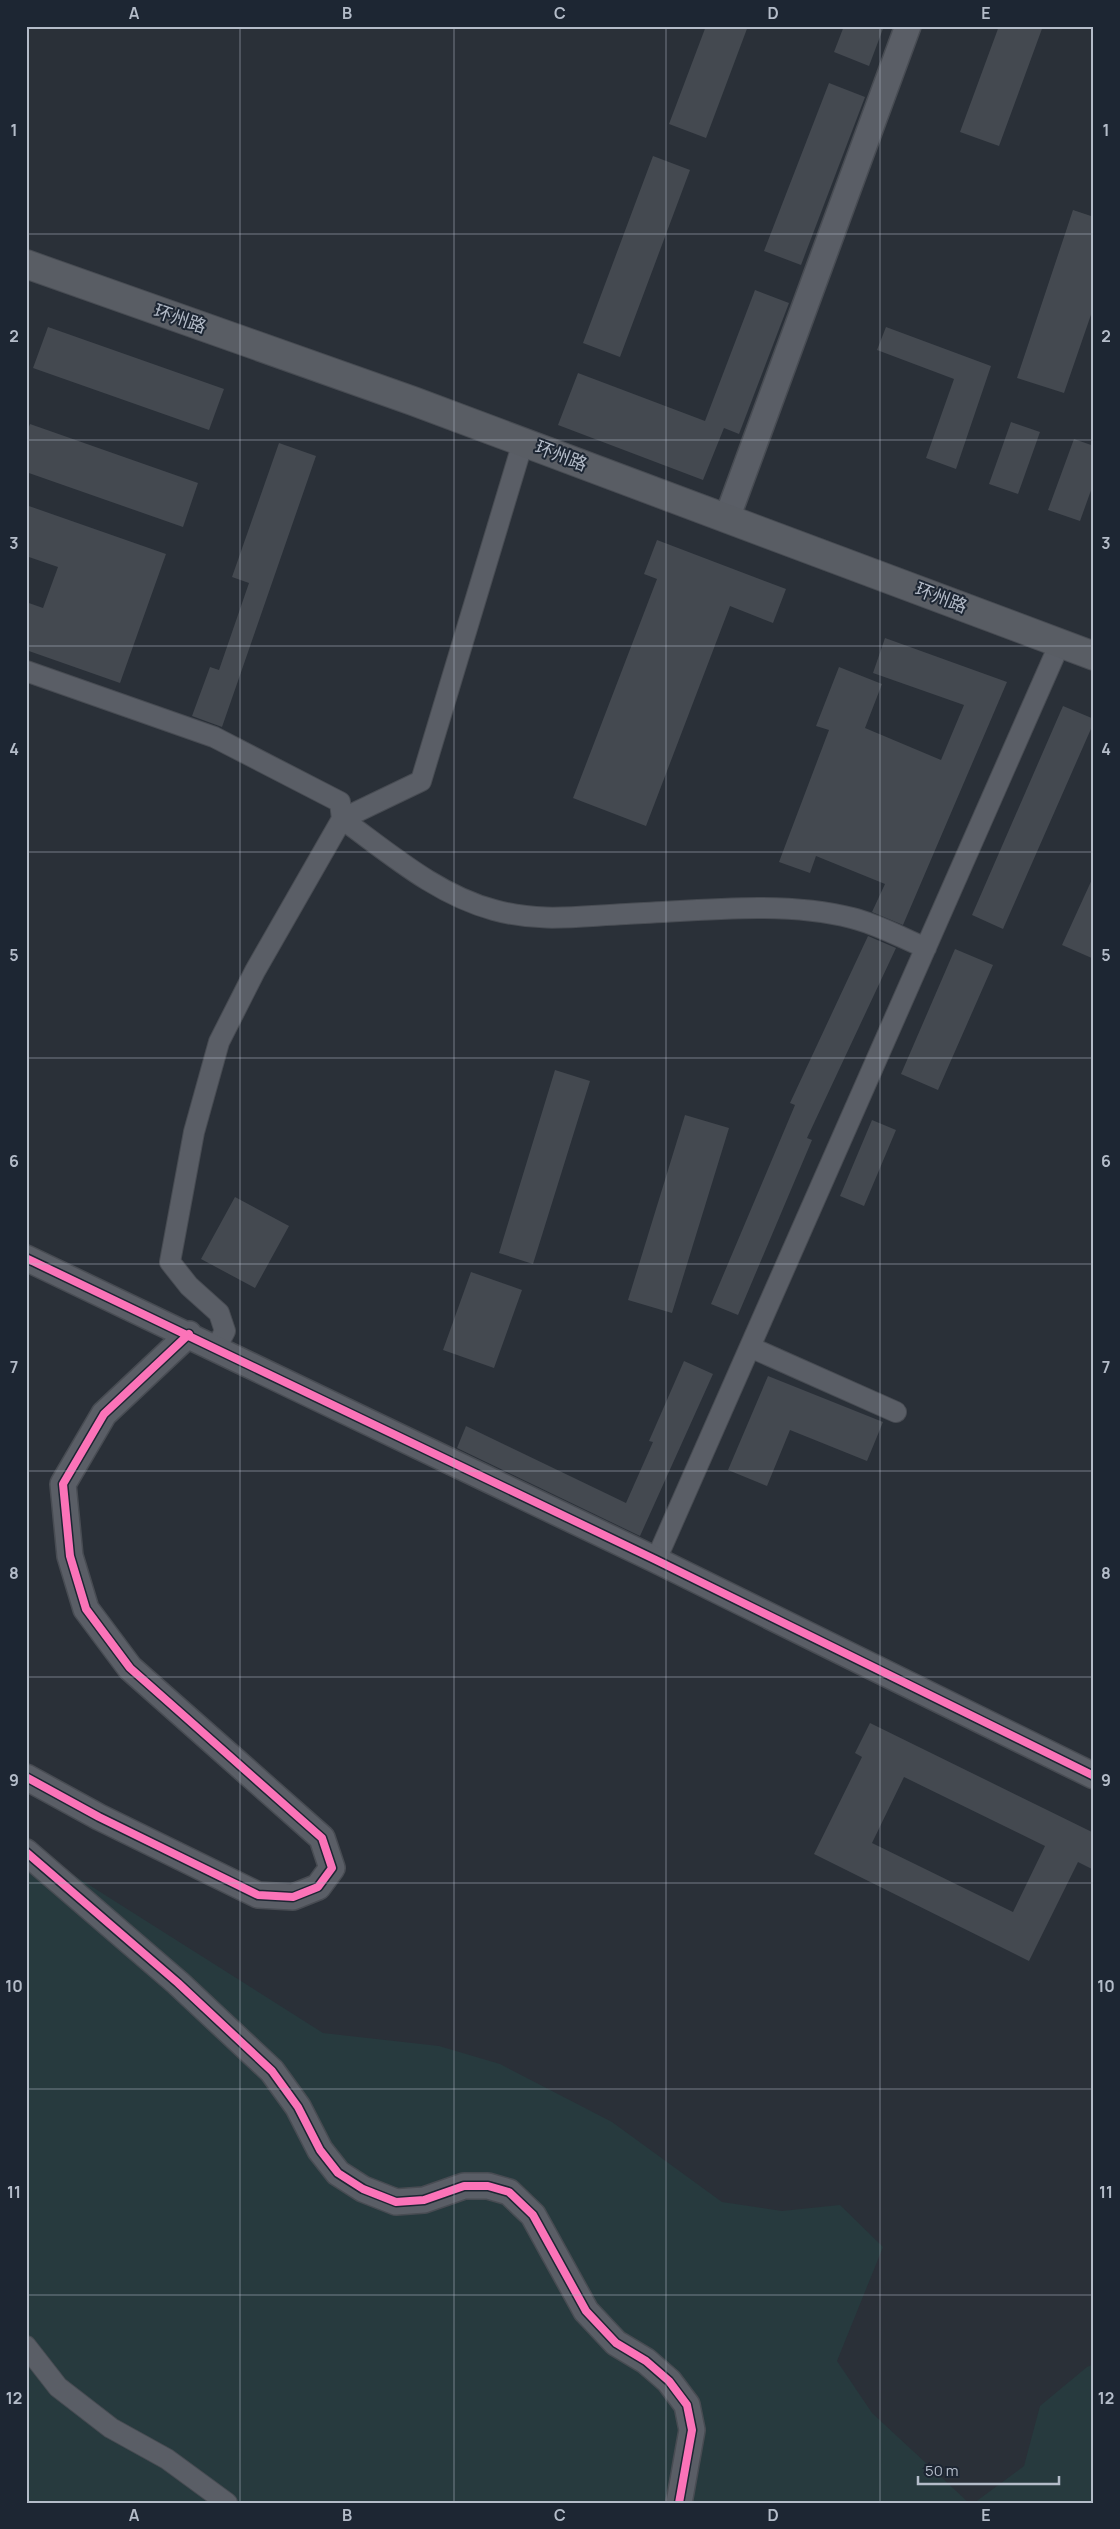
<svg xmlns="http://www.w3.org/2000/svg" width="1120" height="2529" viewBox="0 0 1120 2529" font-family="Manrope,'Noto Sans SC',sans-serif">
<rect width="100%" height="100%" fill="#2a3038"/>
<path fill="#273a3e" d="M26,1845L323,2033L439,2046L500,2064L612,2122L722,2202L782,2211L840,2205L883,2247L837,2361L872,2413L969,2503H26Z
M1094,2364V2503H974L1024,2466L1040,2406L1087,2367Z"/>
<path fill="#444950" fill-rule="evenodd" d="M706,26H748L706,138L669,124Z
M844,26H884L869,66L834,52Z
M999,26H1043L999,146L960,132Z
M829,83L865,97L801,265L764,251Z
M653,156L690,170L620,357L583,343Z
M1073,210L1094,217V306L1064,393L1017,378Z
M755,290L789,303L739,434L724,428L703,480L558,425L578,373L705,421Z
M48,327L224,389L209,430L33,368Z
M886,327L991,366L956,469L926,458L954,379L877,350Z
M1011,422L1040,432L1018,494L989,484Z
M30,424L198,483L183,527L26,472V434Z
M1074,439L1094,446V482L1080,521L1048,510Z
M279,443L316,456L222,727L192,716L210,667L219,670L249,583L232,577Z
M26,505L166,554L120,683L26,650V602L43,608L58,567L26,556Z
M657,540L786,589L773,623L730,606L646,826L573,798L657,579L644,574Z
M885,638L1007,682L903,925L872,912L885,884L816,856L810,873L779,862L829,730L816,726L839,667L882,684L865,728L941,760L964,705L873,673Z
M1063,706L1094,719V722L1003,929L972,915Z
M1094,875V959L1062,945Z
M868,936L896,948L807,1138L812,1140L738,1315L711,1304L795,1105L790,1103Z
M955,949L993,965L938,1090L901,1074Z
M555,1070L590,1081L533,1264L499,1253Z
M685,1115L729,1128L672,1313L628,1300Z
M872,1120L896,1130L864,1206L840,1196Z
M235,1197L289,1226L255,1288L201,1259Z
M471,1272L522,1290L494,1368L443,1350Z
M684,1361L713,1374L640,1536L457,1448L466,1426L626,1503L653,1442L649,1441Z
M768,1376L883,1422L867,1461L790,1430L767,1486L728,1470Z
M870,1723L1094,1833V1870L1078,1862L1029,1961L814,1854L862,1757L855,1753ZM904,1777L1045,1846L1013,1912L872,1843Z"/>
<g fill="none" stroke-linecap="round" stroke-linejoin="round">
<g stroke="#484c53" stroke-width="22">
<path id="minor" d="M26,671L214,737L340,802L342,819L255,971L219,1042L194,1132L170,1262L189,1286L219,1313L225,1331L216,1348
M342,819C389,853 437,895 494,910C541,923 579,916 626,914C697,911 783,900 852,918C877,924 902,938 926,948
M342,819L421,781L523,442
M750,1347L896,1412
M656,1560L1060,643
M26,2346L58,2387L111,2428L167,2459L227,2503"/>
</g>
<g stroke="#484c53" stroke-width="28">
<path id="tertiary" d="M727,518L908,26
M26,1258L656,1560L1094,1776
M26,1777L99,1817L258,1895L293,1897L318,1887L332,1868L322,1838L130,1668L86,1609L70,1556L63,1484L104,1414L189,1334
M26,1852L178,1983L272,2071L298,2107L320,2150L338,2173L363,2189L396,2202L424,2200L464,2186H488L509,2192L533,2215L586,2311L616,2343L646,2361L669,2381L687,2405L692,2430L679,2503"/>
</g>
<g stroke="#484c53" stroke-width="30">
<path id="secondary" d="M26,264L413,401L1094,656"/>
</g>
<use href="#minor" stroke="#5a5e66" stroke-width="20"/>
<use href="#tertiary" stroke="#5a5e66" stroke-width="25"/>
<use href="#secondary" stroke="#595d64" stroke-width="28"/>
<g stroke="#1d2633" stroke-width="11">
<path id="cycleway" d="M26,1258L656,1560L1094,1776
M26,1777L99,1817L258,1895L293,1897L318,1887L332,1868L322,1838L130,1668L86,1609L70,1556L63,1484L104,1414L189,1334
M26,1852L178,1983L272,2071L298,2107L320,2150L338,2173L363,2189L396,2202L424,2200L464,2186H488L509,2192L533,2215L586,2311L616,2343L646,2361L669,2381L687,2405L692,2430L679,2503"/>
</g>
<use href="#cycleway" stroke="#fb73b8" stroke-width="8"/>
</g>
<path fill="none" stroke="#b4bcc9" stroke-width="1" stroke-opacity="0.55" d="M240,26V2503M454,26V2503M666,26V2503M880,26V2503M26,234H1094M26,440H1094M26,646H1094M26,852H1094M26,1058H1094M26,1264H1094M26,1471H1094M26,1677H1094M26,1883H1094M26,2089H1094M26,2295H1094"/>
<g text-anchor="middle" stroke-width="4" stroke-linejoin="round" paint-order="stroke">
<g font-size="18" fill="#b4bcc9" stroke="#1d2633">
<text transform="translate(180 319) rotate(19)" y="6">环州路</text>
<text transform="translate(561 456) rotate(21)" y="6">环州路</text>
<text transform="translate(941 598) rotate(21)" y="6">环州路</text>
</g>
</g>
<rect width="1120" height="2529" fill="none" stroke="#1d2633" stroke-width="55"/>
<path d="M918 2476v8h141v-8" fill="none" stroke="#b4bcc9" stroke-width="2.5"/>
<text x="925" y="2476" font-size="15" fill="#b4bcc9" stroke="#1d2633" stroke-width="4" paint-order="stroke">50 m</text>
<rect x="28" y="28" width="1064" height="2474" fill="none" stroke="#b4bcc9" stroke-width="2"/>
<g font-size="16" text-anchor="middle" font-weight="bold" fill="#b4bcc9">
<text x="134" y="19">A</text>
<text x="347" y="19">B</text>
<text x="560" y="19">C</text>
<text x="773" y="19">D</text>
<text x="986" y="19">E</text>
<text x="14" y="136">1</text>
<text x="1106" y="136">1</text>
<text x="14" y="342">2</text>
<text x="1106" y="342">2</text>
<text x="14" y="549">3</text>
<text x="1106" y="549">3</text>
<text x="14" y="755">4</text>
<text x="1106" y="755">4</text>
<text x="14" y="961">5</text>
<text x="1106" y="961">5</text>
<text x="14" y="1167">6</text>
<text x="1106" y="1167">6</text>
<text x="14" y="1373">7</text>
<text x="1106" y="1373">7</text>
<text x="14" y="1579">8</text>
<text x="1106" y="1579">8</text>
<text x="14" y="1786">9</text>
<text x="1106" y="1786">9</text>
<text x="14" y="1992">10</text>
<text x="1106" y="1992">10</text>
<text x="14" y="2198">11</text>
<text x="1106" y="2198">11</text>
<text x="14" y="2404">12</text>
<text x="1106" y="2404">12</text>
<text x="134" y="2521">A</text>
<text x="347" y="2521">B</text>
<text x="560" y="2521">C</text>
<text x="773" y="2521">D</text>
<text x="986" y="2521">E</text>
</g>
</svg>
